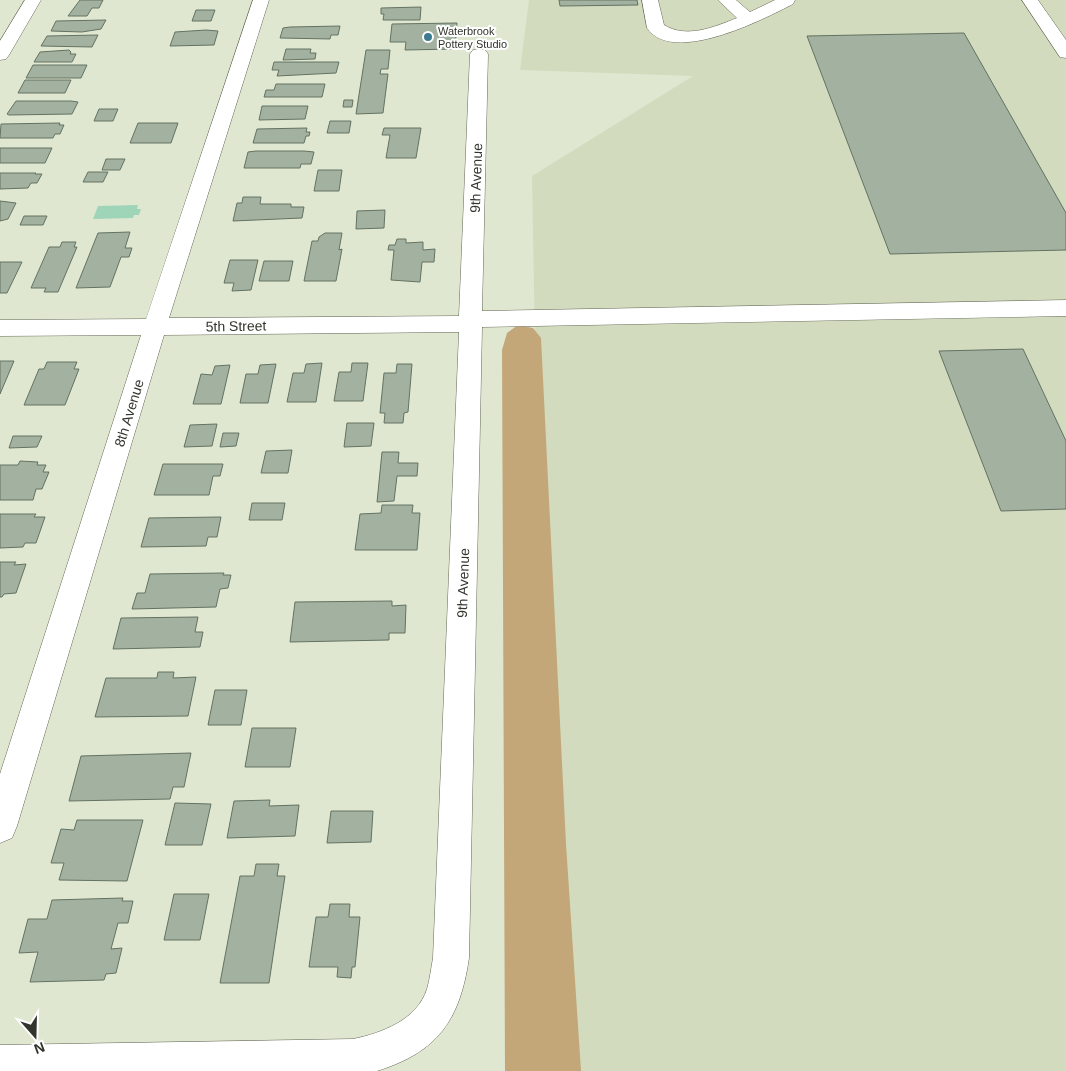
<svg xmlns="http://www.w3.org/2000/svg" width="1066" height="1071" viewBox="0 0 1066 1071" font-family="Arial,sans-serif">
<rect width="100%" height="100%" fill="#e0e7d1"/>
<path fill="#d2dbbe" d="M529,0H1066V1071H548L532,176L693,76L520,70Z"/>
<path fill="#c3a779" d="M518,325L533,328L541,338L566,844L581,1071H505L502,350L507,333Z"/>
<path fill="#9ed5b8" d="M138,205L137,209H141L139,215H134L133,218L93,219L98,206Z"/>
<path fill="#a3b1a0" stroke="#647262" d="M80,0H103L99,8H92L87,16H68Z
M559,0H637L638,5L560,6Z
M421,7L420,20H383L384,14H381V8Z
M196,10H215L211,21H192Z
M106,20L101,29L82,32L51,31L56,21Z
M457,23L455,49L405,50L406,42H390L392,24Z
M340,26L338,35H331L330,39L280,38L283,28L290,27Z
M206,30L218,31L214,45L170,46L175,32Z
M964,33L1066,213V250L890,254L807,36Z
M98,35L92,47L41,46L47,36Z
M286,49H311L310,53H316L315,59L283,60Z
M69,50L71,52L70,54H76L72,62H34L40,52Z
M366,50H390L388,69H381L380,74H388L383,113L356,114Z
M274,62H339L336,73L277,76L279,70H272Z
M33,65H87L81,78H26Z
M25,80H71L65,93H18Z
M276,84H325L322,97H264L266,90H274Z
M344,100H353L352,107H343Z
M16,101H71L78,102L72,114L9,115L7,114Z
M262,106H308L305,119L259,120Z
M99,109H118L113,121H94Z
M330,121H351L349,133H327Z
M60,123L59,125H64L60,134H55L53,138H0L1,124Z
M138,123H178L171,143H130Z
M307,128L306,132H310L309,136H306L304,143H253L257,129Z
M384,128H421L416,158H386L390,135H382Z
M0,148H52L45,163H0Z
M256,151H304L314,152L311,164H301L300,168H244L248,152Z
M106,159H125L120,170H102Z
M318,170H342L339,191H314Z
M88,172H108L103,182H83Z
M0,173H36L35,174H42L37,183H31L28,188L0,189Z
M243,197H261L260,204H291V207H304L302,218L233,221L237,203H242Z
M0,201L16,203L8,219L0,221Z
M385,210L384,228L356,229L357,211Z
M24,216H47L43,225H20Z
M130,232L125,248H132L129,257H121L110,287L76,288L98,233Z
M325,233H342L339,250L342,249L336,281H304L312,241H318L319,237Z
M397,239H406V243L423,242V250L435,249L434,262H422L420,282L391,280L394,250H388L389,245H395Z
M62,242H76L74,247H77L58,292H44L46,288H31L49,247H60Z
M230,260H258L251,290L232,291L234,283H224Z
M264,261H293L289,281H259Z
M0,262H22L7,293H0Z
M1023,349L1066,441V509L1001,511L939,351Z
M0,361H14L0,394Z
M47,362H77L74,369H79L65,405H24L39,369H44Z
M322,363L316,402H287L293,373H304L306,364Z
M352,363H368L363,401H334L339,372H351Z
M276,364L268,403H240L246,374H258L260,365Z
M397,364H412L408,412L404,413L403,423H384L385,413H380L384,373H396Z
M230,365L221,404H193L201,374L212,375L215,366Z
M347,423H374L371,446L344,447Z
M217,424L212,446L184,447L190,425Z
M223,433H239L236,446L220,447Z
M13,436H42L37,447L9,448Z
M292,450L288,473H261L266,451Z
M382,452H399L398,463H418L417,476H397L394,501L377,502Z
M20,461L38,462L37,465H46L43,472H49L42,489H36L33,500H0V465H18Z
M163,464H223L220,476H213L209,495H154Z
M252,503H285L282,520H249Z
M382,505H413L412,513H420L417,550H355L360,514L381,513Z
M0,514H36L34,517H45L36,543H25L23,547L0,548Z
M221,517L217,537H208L206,546L141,547L149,518Z
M0,562H16L14,565L26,564L16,593L4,594L2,597H0Z
M224,573L223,575H231L228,588L220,589L216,607L132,609L137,593H145L150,574Z
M392,601V606L406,605L405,633H389V640L290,642L295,602Z
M198,617L195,632H203L200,647L113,649L121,618Z
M158,672H174L173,678L196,677L188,716L95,717L106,678H157Z
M215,690H247L241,725H208Z
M252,728H296L290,767H245Z
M191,753L184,787H173L170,799L69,801L81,756Z
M270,800L269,806L299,805L295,836L227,838L234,801Z
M175,803L211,804L202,845H165Z
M331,811H373L371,842L327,843Z
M77,820H143L127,881L59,880L64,863H51L61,829L74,830Z
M256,864H279L277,876H285L269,983H220L240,876H254Z
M174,894H209L200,940H164Z
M123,898L122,901H133L128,923H118L111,949L122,948L116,973L106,974L104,980L30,982L38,952L19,953L28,919H47L52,900Z
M330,904H350L349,917H360L355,967H352L351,978L337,977L338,967H309L316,917H328Z"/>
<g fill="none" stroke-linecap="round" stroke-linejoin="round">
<g stroke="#636856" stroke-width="1">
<path id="minor" d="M25,0H41L9,55L6,59L0,60V41Z
M253,0H269L169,318L459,316L470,54L473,50L479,49L485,50L488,54L482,311L1066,300V316L482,327L469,958C460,1020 438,1052 377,1071H0V1045L353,1039C382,1033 417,1020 427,989C430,979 431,968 433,958L459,332L164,335L17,826L12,838L0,843V774L141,335L0,336V320L146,319Z
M642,0H658L664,25C687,39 714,27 737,18L718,0H736L750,12L775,0H795L793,4C764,19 673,66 647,28Z
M1022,0H1038L1066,40V58L1060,57Z"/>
</g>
<use href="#minor" fill="#fff" fill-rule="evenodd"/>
</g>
<circle fill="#3c7a90" stroke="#fff" stroke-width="2" cx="428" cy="37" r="5"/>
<g text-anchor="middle" stroke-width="4" stroke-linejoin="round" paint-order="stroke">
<g font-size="11" fill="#32352c" stroke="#fff" text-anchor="start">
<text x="438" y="35">Waterbrook<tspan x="438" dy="13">Pottery Studio</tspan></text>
</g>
<g font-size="14" fill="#32352c" stroke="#fff">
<text transform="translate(476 178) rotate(-88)" y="5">9th Avenue</text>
<text transform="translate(236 326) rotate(-1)" y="5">5th Street</text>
<text transform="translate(129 413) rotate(-73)" y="5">8th Avenue</text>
<text transform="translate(463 583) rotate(-88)" y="5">9th Avenue</text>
</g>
</g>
<g transform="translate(35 1036) rotate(160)" stroke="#ffffff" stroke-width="4" paint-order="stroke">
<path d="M0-4L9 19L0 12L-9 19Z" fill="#32352c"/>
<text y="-8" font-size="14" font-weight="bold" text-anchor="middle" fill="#32352c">N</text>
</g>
</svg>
